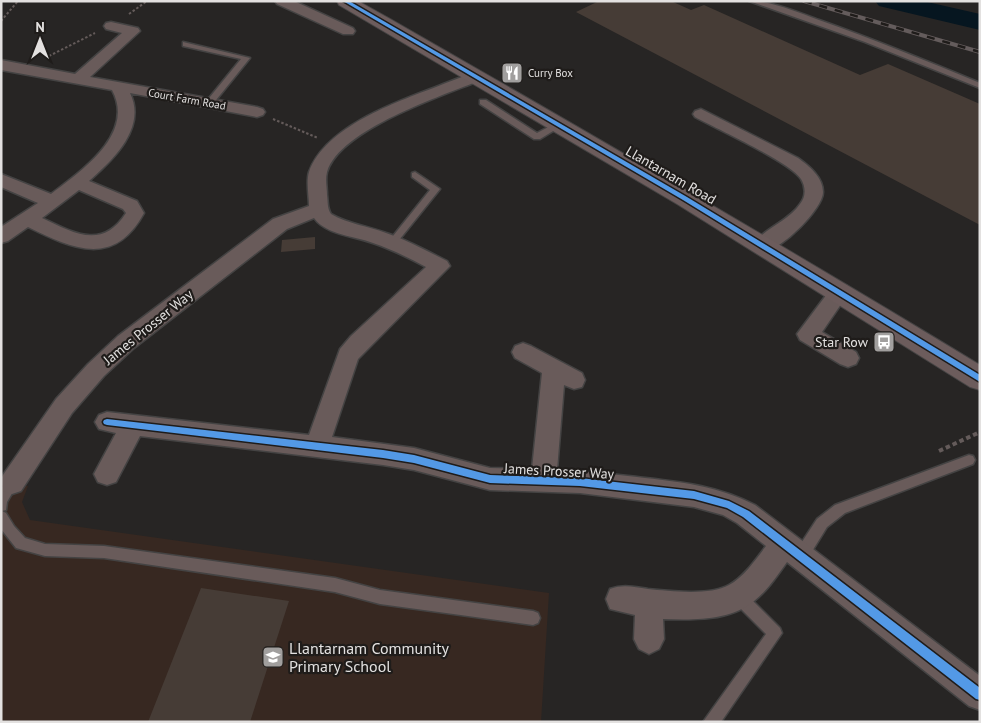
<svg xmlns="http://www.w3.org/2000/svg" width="981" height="723" viewBox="0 0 981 723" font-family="'PT Sans',sans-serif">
<rect width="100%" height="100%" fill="#272524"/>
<path fill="#372821" d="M1,482L28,486L22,502L30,520L549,593L541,722H1Z"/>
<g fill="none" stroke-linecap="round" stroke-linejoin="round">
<path fill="#061620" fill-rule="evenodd" d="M875,1H923L980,14V30L879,6Z"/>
</g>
<path fill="#463c36" d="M599,1H671L691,10L704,5L860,75L888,64L980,104V225L576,12Z
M315,237V249L281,252L282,240Z
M201,588L289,601L250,722H148Z"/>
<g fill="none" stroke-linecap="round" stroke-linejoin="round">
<g stroke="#444343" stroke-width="3">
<path id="lane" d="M749,1C772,1 797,12 819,20C873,39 927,61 980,83V88L865,42Z
M183,42L250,58L212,105L205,103L241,59L183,46Z
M480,100H486L537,133L556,123H562L563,125L540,139H534L480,104Z
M415,172L440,189L395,245H389L387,243L389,241L430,190L412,177V173Z
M969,455L973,456L975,460L973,464L845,513L827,527L806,561L801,563L796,561L794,556L796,551L817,519L835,505Z
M12,477L17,479L18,483L7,502L6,510L2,511L6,513L14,526L25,538L45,544L104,546L335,578L380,590L533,611L538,613L540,618L538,623L533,625L380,604L335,592L104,558L45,556L16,548L1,529V489L7,479Z
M738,589L743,591L780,628L782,633L721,722H703L766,634L733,601L731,596L733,591Z"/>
</g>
<g stroke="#444343" stroke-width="3">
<path id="street" d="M275,1H294L353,28L355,31L353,34H343L277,4Z
M111,22L138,28L140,31L90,77L257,107L263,109L265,112L263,115L257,117L130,93C147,128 113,160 89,181L137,201L144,213C114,268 73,249 28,227L8,241L1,243V227L38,203L1,187V174L51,194C81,171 136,134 112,90L1,70V60L75,74L122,33L106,29L104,26L106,23ZM79,190L123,209L126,213C102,251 72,232 42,218Z
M476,72L481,74L484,77L481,80C442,96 340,129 327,172C325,180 327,187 327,195C328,202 327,208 331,214C348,224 368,226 386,233C407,240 427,251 447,261L450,266L358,359L332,437L414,448L490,468L532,469L542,373L515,358L512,352L515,346L523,343L531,346L582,373L585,380L582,387L574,389L564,385L557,470C584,471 610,474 637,477C680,482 716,485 755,505L980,676V710L969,706L787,562C777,576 767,591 754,601C730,621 693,620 663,619L664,639L659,649L649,654L639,649L634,639L635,615L610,609L606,599L610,589C623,584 634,587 648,589C669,591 710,596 729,585C744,577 756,559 766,546L737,523L723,515L694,507L580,493L490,490L414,470L383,465L140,436L116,482L107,485L98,482L94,474L116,433L99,429L95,422L99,415L107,412L309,435L340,349L351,336L426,267C409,258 391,249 373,243C355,236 326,235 314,218L287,229L134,348L104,376L72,413L21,491L12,494L3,491L1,479L3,475L56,399L88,364L118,336L273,219L309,206C309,196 306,182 309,172C325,127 396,102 436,87C449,82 463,76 476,72Z
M701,109L798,158C809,166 823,177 823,192C823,209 781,250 765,251C763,251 758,249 757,249L754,244C764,228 789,221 800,204C806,197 806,187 801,179C790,162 717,129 695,117L693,114L695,111Z
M840,283L847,286L850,291L822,332L856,352L859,358L856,364L848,367L840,364L800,340L797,334L833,286Z"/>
</g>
<g stroke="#444343" stroke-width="2">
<path id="secondary" d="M337,1H358L392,20C589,133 786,247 980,365V390L970,387L677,204L339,5Z"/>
</g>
<path stroke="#645b5a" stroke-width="2" stroke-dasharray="2.5 2" stroke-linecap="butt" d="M129,14L147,1
M1,21L18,1
M49,56L95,33
M273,119L318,138"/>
<path stroke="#645b5a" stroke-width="4" stroke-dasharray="4.5 3" stroke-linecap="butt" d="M939,451L980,432"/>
<use href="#lane" fill="#695b5a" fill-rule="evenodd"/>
<use href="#street" fill="#695b5a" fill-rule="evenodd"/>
<use href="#secondary" fill="#6c5c5c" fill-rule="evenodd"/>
<g stroke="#645c5c" stroke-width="4">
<path id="rail" d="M804,1L980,52"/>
</g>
<use href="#rail" stroke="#1f1c1a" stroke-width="2.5" stroke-dasharray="8" stroke-linecap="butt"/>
<g stroke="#1f1c1a" stroke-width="3">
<path id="cycleway" d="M343,1H349L387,23L687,197L980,375V382L683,200Z
M107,419L383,450L414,455L490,475L580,478L694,491L729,501L749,511L980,688V700L976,699L743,517L727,508L694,499L580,486L490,483L414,463L383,458L107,425L104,424L103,422L104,420Z"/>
</g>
<use href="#cycleway" fill="#5399e6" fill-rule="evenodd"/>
</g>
<defs>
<g id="restaurant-square" transform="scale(1.125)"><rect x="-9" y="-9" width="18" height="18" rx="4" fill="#a19f9e" stroke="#1f1c1a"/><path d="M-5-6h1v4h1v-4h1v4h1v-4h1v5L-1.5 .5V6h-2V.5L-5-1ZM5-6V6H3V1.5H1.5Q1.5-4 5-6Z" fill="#fff"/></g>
<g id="bus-square" transform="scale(1.125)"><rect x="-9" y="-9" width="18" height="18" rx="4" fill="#a19f9e" stroke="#1f1c1a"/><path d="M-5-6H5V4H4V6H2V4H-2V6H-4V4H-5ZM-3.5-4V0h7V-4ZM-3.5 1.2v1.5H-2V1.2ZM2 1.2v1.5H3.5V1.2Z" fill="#fff"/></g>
<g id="school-square" transform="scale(1.125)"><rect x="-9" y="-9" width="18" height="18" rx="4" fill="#a19f9e" stroke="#1f1c1a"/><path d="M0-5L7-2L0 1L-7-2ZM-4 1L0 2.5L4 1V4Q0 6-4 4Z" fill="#fff"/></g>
</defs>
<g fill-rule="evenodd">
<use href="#restaurant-square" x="512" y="73"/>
<use href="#bus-square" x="884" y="342"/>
<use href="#school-square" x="273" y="657"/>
</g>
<g text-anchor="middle" stroke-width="4.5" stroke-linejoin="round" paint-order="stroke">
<g font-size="11" fill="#e3e1e0" stroke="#1f1c1a" text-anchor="start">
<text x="528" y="77">Curry Box</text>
</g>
<g font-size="11" fill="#e3e1e0" stroke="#1f1c1a">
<text transform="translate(187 99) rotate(10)" y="4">Court Farm Road</text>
</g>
<g font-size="14" fill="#e3e1e0" stroke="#1f1c1a">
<text transform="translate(671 175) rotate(30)" y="5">Llantarnam Road</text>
<text transform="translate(148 327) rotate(-39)" y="5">James Prosser Way</text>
<text transform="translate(559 471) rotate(3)" y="5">James Prosser Way</text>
</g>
<g font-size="14" fill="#e3e1e0" stroke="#1f1c1a" text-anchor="end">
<text x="868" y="347">Star Row</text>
</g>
<g font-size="16" fill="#e3e1e0" stroke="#1f1c1a" text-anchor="start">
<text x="289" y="654">Llantarnam Community<tspan x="289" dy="18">Primary School</tspan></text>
</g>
</g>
<rect width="981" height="723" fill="none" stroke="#e3e1e0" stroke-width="5"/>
<g transform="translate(40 40)" stroke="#1f1c1a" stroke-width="4" paint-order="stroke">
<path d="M0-4L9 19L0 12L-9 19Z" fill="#e3e1e0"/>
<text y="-8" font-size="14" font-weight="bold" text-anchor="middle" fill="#e3e1e0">N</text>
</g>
</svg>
